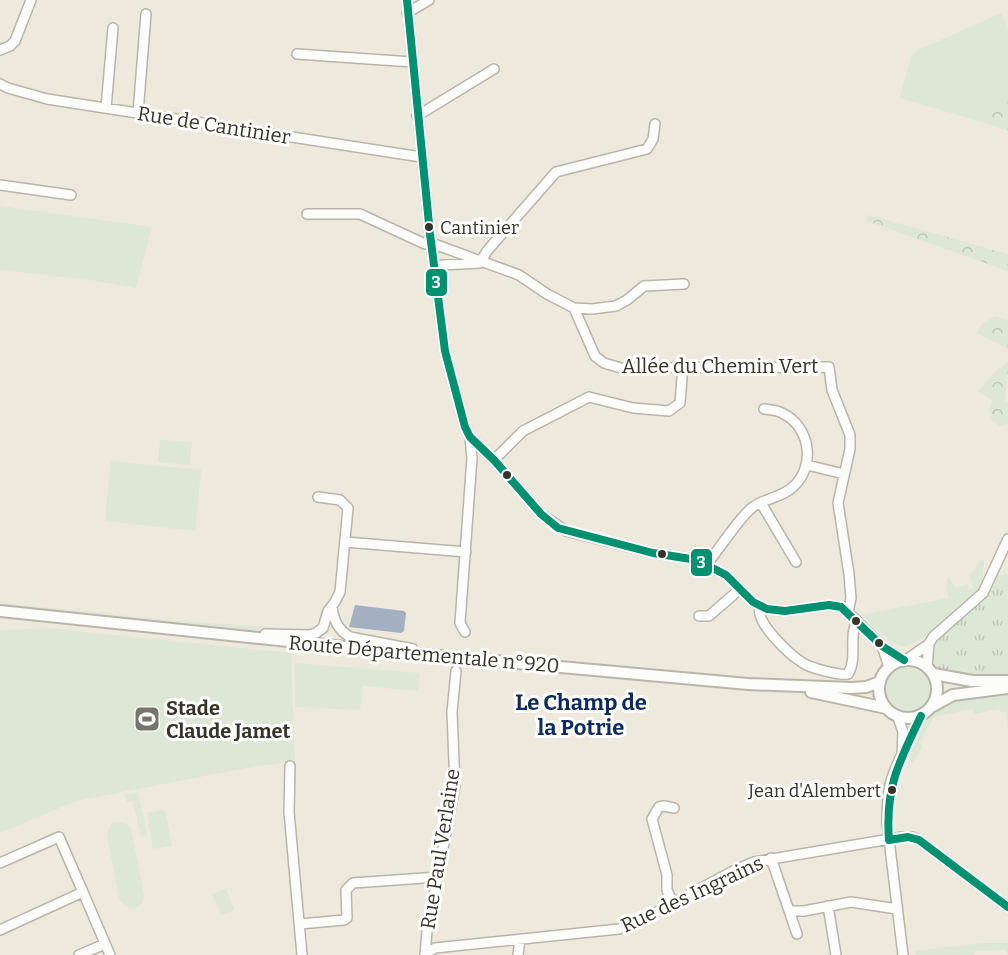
<svg xmlns="http://www.w3.org/2000/svg" width="1008" height="955" viewBox="0 0 1008 955" font-family="Bitter,serif">
<defs>
<pattern id="forest-crowns" width="20" height="18" patternUnits="userSpaceOnUse" patternTransform="scale(1.5)"><rect width="20" height="18" fill="#dee6d5"/><path d="M2 6a3 3 0 1 1 6 0M12 15a3 3 0 1 1 6 0" fill="none" stroke="#bfc6b7"/></pattern>
<pattern id="park-tufts" width="24" height="20" patternUnits="userSpaceOnUse" patternTransform="scale(1.5)"><rect width="24" height="20" fill="#dee6d5"/><path d="M3 7l-1-3M5 7V3M7 7l1-3M15 17l-1-3M17 17v-4M19 17l1-3" fill="none" stroke="#bfc6b7"/></pattern>
</defs>
<rect width="100%" height="100%" fill="#ede9dc"/>
<path fill="#dee6d5" d="M1001,13L1008,28V88L996,93L982,122L900,98L911,56L916,51Z
M0,206L152,227L136,288L91,280L0,270Z
M160,440L192,442L190,465L158,462Z
M111,461L201,470L195,531L105,521Z
M981,560L984,562L982,584L977,592C961,606 920,648 901,646C894,645 867,621 861,615L949,598L946,588L948,576L955,588L967,584L969,590L973,588L970,576Z
M0,603L177,621L316,630L283,633L0,608Z
M46,628L291,653L295,761L246,768L76,801L0,833V630Z
M879 689a29 29 0 1 1 58 0a29 29 0 1 1-58 0Z
M294,663L420,673L418,691L363,686L360,710L295,707Z
M1008,691V728L1006,712H1001L1000,709L974,714L972,709L934,717L920,743L923,746L912,763L908,757L911,755L909,753C913,744 915,735 919,726C936,695 977,696 1008,691Z
M138,792L147,835L141,836L133,801L127,802L125,795Z
M165,810L172,846L153,849L147,813Z
M115,822L125,823L131,828L144,895L143,902L136,908C128,908 123,906 119,898L107,835L110,825Z
M226,889L234,910L221,915L212,894Z
M980,943H1008V955L1006,950L974,951V955H916L915,951Z"/>
<path fill="url(#forest-crowns)" d="M1008,88V131L982,122L996,93Z
M868,215L1008,254V271L867,221Z
M995,316L1008,320V349L977,333L983,323Z
M1008,362V376L1004,403H1008V423L1000,426L992,421L989,409L993,401L978,391L996,371Z"/>
<path fill="url(#park-tufts)" d="M1008,574V676C985,677 943,681 930,658C938,624 964,622 984,598C989,592 992,583 996,576Z"/>
<path fill="#a4b0c1" d="M355,605L404,611L406,613L404,631L401,633L349,627Z"/>
<g fill="none" stroke-linecap="round" stroke-linejoin="round">
<g stroke="#b9b5ab" stroke-width="12">
<path id="minor" d="M407,0L430,234L445,351L465,427L470,437L472,458L460,623L465,632
M407,13L429,0
M0,50L10,46L15,41L31,0
M297,54L412,62
M0,84L8,88L47,99L421,157
M106,108L113,28
M138,113L146,14
M417,116L494,69
M0,185L71,195
M307,214H360L425,244H434L519,275L547,294L574,308L592,309L616,306L627,300L644,286L684,284
M434,267L442,265L480,263L487,251L556,172L647,149L653,139L655,124
M574,308L595,356L604,363L621,368L829,367L832,390L850,435V449L838,503L849,574L851,598L848,612
M470,437L494,460L541,514L566,531L653,553L697,560L726,575L753,602L767,609L785,611L829,605L841,607L848,612L882,646L904,660
M494,460L523,431L589,397L633,408L669,411L680,403L682,378
M807,465L844,474
M761,503L796,562
M345,542L466,552
M707,564C718,551 740,516 753,507C765,498 782,498 794,486C816,465 810,426 782,413C777,410 770,410 764,409
M332,606C333,620 338,630 350,637L413,649
M760,606C754,622 790,655 803,663C810,668 841,676 848,674C858,658 848,637 857,621
M699,616H709L740,589
M265,634L309,635L316,633L323,628L328,611L335,602L340,592L348,508L340,500L318,497
M882,646L889,667
M906,660L929,644L933,637L983,593L1008,539
M927,666L929,644
M898,717L903,732L902,753
M290,766L289,812L302,955
M771,858L797,934
M0,863L59,837L83,892L0,930
M83,892L110,955
M673,903L667,890V875L652,819L659,807L664,806L674,808
M828,906L836,955
M790,911H804L851,902L897,909
M300,924L344,920L347,918L346,890L353,883L438,877
M425,954L435,948L619,929L638,922L735,870L754,862L902,837H913L919,840L1008,907
M79,955L105,944
M425,955L427,931L455,786L452,712L456,671
M518,955L520,939
M903,955L887,823C887,809 887,794 891,781C898,758 911,737 921,716"/>
</g>
<g stroke="#b9b5ab" stroke-width="14">
<path id="major" d="M0,611L374,650L748,684L851,688L866,687L880,682
M879 689a29 29 0 1 1 58 0a29 29 0 1 1-58 0Z
M934,674L972,681H1008
M811,692L886,708
M933,706L953,695L1008,688"/>
</g>
<use href="#minor" stroke="#fcfcfa" stroke-width="9"/>
<use href="#major" stroke="#fcfcfa" stroke-width="10"/>
<g stroke="#fff" stroke-width="12">
<path id="bus-1" d="M407,0L430,234L445,351L465,427L470,437L494,460L541,514L558,528L653,553L697,560L726,575L753,602L767,609L785,611L829,605L841,607L882,646L904,660
M889,840L908,837L919,840L1008,907
M889,840C885,787 899,762 921,716"/>
</g>
<use href="#bus-1" stroke="#009270" stroke-width="8"/>
</g>
<defs>
<g id="stadium-square" transform="scale(1.35)"><rect x="-9" y="-9" width="18" height="18" rx="4" fill="#767368" stroke="#fff"/><path d="M0-5a6.5 5 0 1 0 0 10a6.5 5 0 1 0 0-10ZM-3.5-1.8h7v3.6h-7Z" fill="#fff"/></g>
</defs>
<g fill-rule="evenodd">
<use href="#stadium-square" x="147" y="719"/>
</g>
<g fill="#363329" stroke="#fff" stroke-width="2">
<circle cx="429" cy="227" r="5"/>
<circle cx="507" cy="475" r="5"/>
<circle cx="662" cy="554" r="5"/>
<circle cx="856" cy="621" r="5"/>
<circle cx="879" cy="643" r="5"/>
<circle cx="892" cy="790" r="5"/>
</g>
<g text-anchor="middle" stroke-width="6" stroke-linejoin="round" paint-order="stroke">
<g font-size="18" fill="#363329" stroke="#fff" text-anchor="start">
<text x="440" y="234">Cantinier</text>
<text x="881" y="797" text-anchor="end">Jean d'Alembert</text>
</g>
<g font-size="20" fill="#363329" stroke="#fff">
<text transform="translate(214 125) rotate(9)" y="7">Rue de Cantinier</text>
<text x="720" y="373">Allée du Chemin Vert</text>
<text transform="translate(424 654) rotate(5)" y="7">Route Départementale n°920</text>
<text transform="translate(440 849) rotate(-81)" y="7">Rue Paul Verlaine</text>
<text transform="translate(692 894) rotate(-25)" y="7">Rue des Ingrains</text>
</g>
<g font-size="20" font-weight="bold" fill="#363329" stroke="#fff" text-anchor="start">
<text x="166" y="715">Stade<tspan x="166" dy="23">Claude Jamet</tspan></text>
</g>
<g font-size="22" font-weight="bold" fill="#0f2a5f" stroke="#fff">
<text x="581" y="710">Le Champ de<tspan x="581" dy="25">la Potrie</tspan></text>
</g>
</g>
<g stroke="#fff" stroke-width="2">
<rect x="425" y="268" width="23" height="29" rx="6" fill="#009270"/>
<rect x="690" y="548" width="23" height="29" rx="6" fill="#009270"/>
</g>
<g font-size="16" text-anchor="middle" font-weight="bold" fill="#fff">
<text x="436" y="288">3</text>
<text x="701" y="568">3</text>
</g>
</svg>
